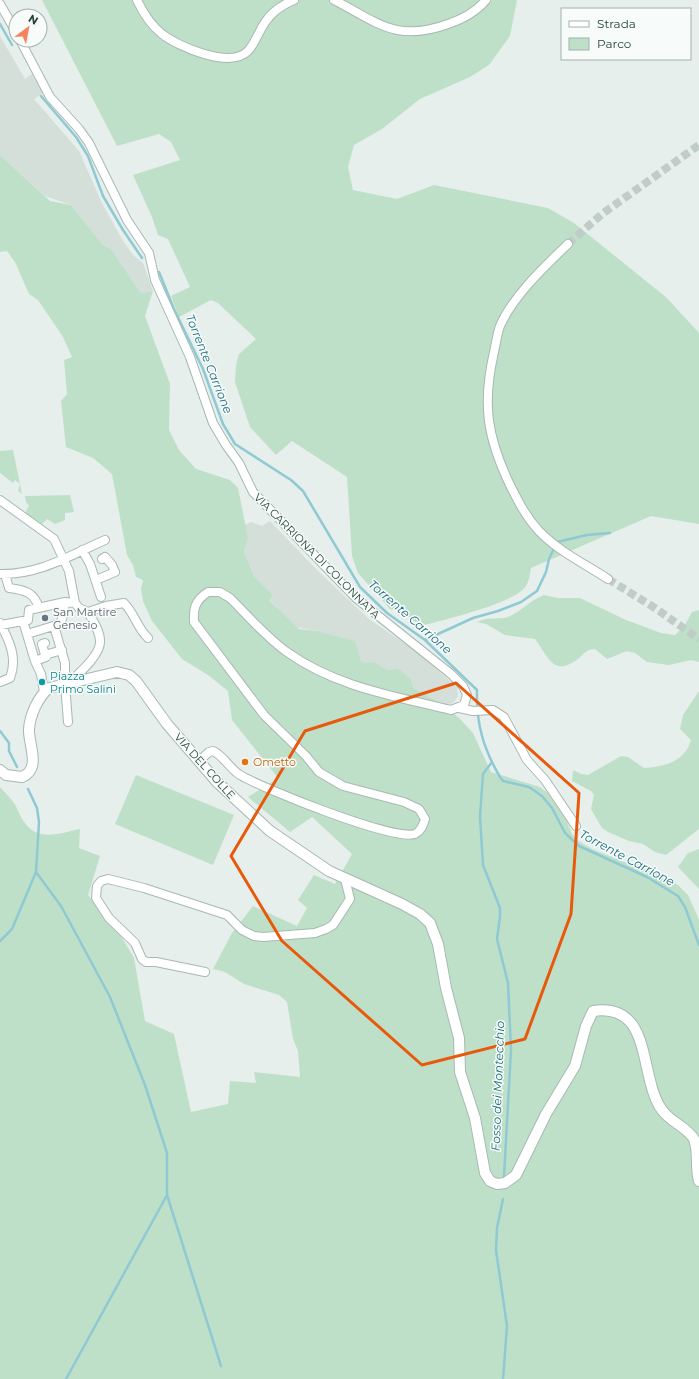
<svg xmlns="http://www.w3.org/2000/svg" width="699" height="1379" viewBox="0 0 699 1379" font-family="Montserrat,sans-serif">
<rect width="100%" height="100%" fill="#e6efeb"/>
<path fill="#d4dfda" d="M0,36L25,79L32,74L43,93L34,99L79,151L102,203L123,241L133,255L143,263L153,291L141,293L111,249L103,245L71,205L45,196L0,155Z
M270,521L317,570L369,619L417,652L452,683L457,688L458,696L454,702L449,705H443L414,688L410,678L396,668L388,670L374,662L365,664L316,631L295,627L269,599L273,595L254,576L244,552L248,538L245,525L251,522L262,526Z"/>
<path fill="#bfe0c8" d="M42,0H517L510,36L489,65L470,77L420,99L382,129L354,145L348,167L353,190L397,199L434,185L548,208L574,223L667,298L699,333V524L651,516L531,568C530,573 529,582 526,586C514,604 443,620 421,626L402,612L390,609L358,573L352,556L347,477L292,441L276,455L250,427L235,382L236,365L239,354L256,339L218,303L211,300L179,317L171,296L190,287L168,239L158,235L152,217L133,175L180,160L171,142L159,134L117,146Z
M0,155L50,201L71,205L103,245L111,249L141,293L153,291L145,316L170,384L169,430L179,450L196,469L230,480L238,488L248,538L244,552L254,576L273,595L269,600L299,629L316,631L355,641L361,661L365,663L374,662L388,670L396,668L400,670L410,678L414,688L443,705L459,718L473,733L491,772L540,787L552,796L564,814L572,834L577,840L592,849L624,862L646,867L678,885L688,895L699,920V1379H0V787C4,792 10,797 14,803C18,809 20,817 25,823C38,842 61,833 80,829L79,848L100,856L88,895L121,936L134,958L145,1021L174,1034L191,1112L228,1104L230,1081L256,1083L254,1072L300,1077L298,1051L293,1039L287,1002L279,995L244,984L225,972L213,969L232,933L253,906L297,926L307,908L298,900L314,875L335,884L352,854L312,817L290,832L248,797L278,778L232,720L228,691L208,675L182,659L152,621L143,601L141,589L143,580L136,577L133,565L127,555L112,474L93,458L66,447L61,401L67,394L64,360L72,357L63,337L38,300L29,294L15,262L7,251L0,252Z
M13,450L22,494L18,491L20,484L15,480L13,483L0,473V451Z
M70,495L74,512L65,513V520L55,524L47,519L42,524L25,513L29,506L26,502L25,496Z
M544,595L558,598H580L626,620L661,633L675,635L685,625L692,612L699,610V662L691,660L669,665L647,662L635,653L627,651L607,659L595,649C587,649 585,653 579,658C554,678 549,658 535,639L505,635L486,624L477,622C490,616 499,620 508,617C522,611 530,600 544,595Z
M699,691V829L666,855L655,852L643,844L629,841L608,832L602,828L591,809L594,795L591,791L572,781L573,770L581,774L588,775L621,756L628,757L644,768C663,767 685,762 691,740L680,729L683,715Z
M136,775L234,815L213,865L115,824Z
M699,849V889L678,867L688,853Z"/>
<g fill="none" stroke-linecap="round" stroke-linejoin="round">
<path stroke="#8ec9d4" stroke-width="2.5" d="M0,24L12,45
M41,96L76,137L88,156L103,196L123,230L142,258
M159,272L174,309L203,369L223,424L235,444L291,480L303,491L360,587L387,613L425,640L477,690C476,723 483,748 500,777L503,781L529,787L542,796L552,808L565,833L579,846L647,877L678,896L685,907L699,945
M425,640L473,618L498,611L521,602L537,591L546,572L549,559L557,542L587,535L610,533
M0,731L9,743V751L17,767
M492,762L483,774L480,817L483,865L500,908V916L497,939L508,983L511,1050L504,1176
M36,872L61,906L110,997L145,1085L167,1153V1195L66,1379
M0,941L12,929L36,872L39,822L37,808L28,789
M167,1195L221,1366
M503,1199L497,1228L496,1250L507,1326L503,1379"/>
<path stroke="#bfccc8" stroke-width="8" stroke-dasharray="8 4" stroke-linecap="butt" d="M568,244L602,214L699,145
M608,579L655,608L699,639"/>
<g stroke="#a8b8b2" stroke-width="10">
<path id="minor" d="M137,0C143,13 151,25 162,34C179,47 230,69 248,51C253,46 256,38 259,33C267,16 277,7 294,0
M334,0C377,22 396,43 448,24C463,19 476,12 486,0
M0,4L16,32
M20,40L50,97L79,129L89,143L127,220L149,253L155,280L190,357L213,423L226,445L239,463L253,492L356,598L451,674L463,686L467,695L464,705L451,710C394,696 336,687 287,652C266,637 248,616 230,598L220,592H208C196,600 193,607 194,622L264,715L306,756L319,772L343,786L404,802L419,809L425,819C423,826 421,831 415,834C393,841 264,789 240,775C230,769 224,756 213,751L209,752L199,761
M568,244C545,266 513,296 500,326C497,334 496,344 494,352C482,404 487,437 510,485C518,501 526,517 539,531C558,551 585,564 608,579
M0,500L54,539L69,571L75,603L79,608L88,612
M82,550L90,564L101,597
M0,574C39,575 71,555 105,540
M5,574L9,588C25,590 34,592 39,608
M96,580L115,572L112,565L105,557L102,559
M88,612L106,606L124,603C135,614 137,628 148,638
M23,621L35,661
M0,623C9,640 18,658 10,678L0,682
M1,625L28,620L29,610L65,602L75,603
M54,626L65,663V684L68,722
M27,634L60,624L63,616L65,602
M45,643L42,644L45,655L62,650
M69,683C78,674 101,655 100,641C100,631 93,621 88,612
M44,692L41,674L35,661L46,657L45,655
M459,708L473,711L493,710L504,717L527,760L545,780L576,826
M205,972L156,962H146L142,959L135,943L109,918L96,898L97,886L101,881L108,879L144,888L227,915L242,930L254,936L263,937L315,933L326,929L333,925L350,899L345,879"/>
</g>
<g stroke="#a8b8b2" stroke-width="12">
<path id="tertiary" d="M0,770L6,775L22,777C42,769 28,744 29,729C30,715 38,697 49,688L117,672L129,675L136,681L167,724L217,782L270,831L329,871L402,904L420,914L430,923L438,944L446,988L459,1038L460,1072L475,1118L485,1173L490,1181L497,1184L505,1183L516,1175L546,1114L575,1066L586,1026L593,1011C654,1002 638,1077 662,1110C670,1122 687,1127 694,1139C699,1152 695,1168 699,1181"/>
</g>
<use href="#minor" stroke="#fff" stroke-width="8"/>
<use href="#tertiary" stroke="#fff" stroke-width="10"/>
</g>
<path fill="none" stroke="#e8590c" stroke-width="3" stroke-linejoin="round" d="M456,683L579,793L571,914L525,1039L422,1065L282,941L231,856L305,731Z"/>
<circle fill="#6b7280" stroke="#f7fbf9" stroke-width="1.5" cx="45" cy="618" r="4"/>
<circle fill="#0f9aa8" stroke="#f7fbf9" stroke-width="1.5" cx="42" cy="682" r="4"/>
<circle fill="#e8710a" stroke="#f7fbf9" stroke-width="1.5" cx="245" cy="762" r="4"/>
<g text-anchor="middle" stroke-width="3" stroke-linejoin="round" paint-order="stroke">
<g font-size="11" fill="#24423a" stroke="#f7fbf9">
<text transform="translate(317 556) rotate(45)" y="4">VIA CARRIONA DI COLONNATA</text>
<text transform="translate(205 766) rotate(48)" y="4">VIA DEL COLLE</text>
</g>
<g font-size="11" fill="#5b616d" stroke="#f7fbf9" text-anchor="start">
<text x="53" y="616">San Martire<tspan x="53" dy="13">Genesio</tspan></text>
</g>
<g font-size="11" fill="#0d838f" stroke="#f7fbf9" text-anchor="start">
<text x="50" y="680">Piazza<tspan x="50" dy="13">Primo Salini</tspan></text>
</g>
<g font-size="11" fill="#c56008" stroke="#f7fbf9" text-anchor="start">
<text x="253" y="766">Ometto</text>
</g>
<g font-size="12" font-style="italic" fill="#1c6f80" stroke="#f7fbf9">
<text transform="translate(209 364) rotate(68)" y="4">Torrente Carrione</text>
<text transform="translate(410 617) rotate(41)" y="4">Torrente Carrione</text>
<text transform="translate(627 858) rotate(28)" y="4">Torrente Carrione</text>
<text transform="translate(498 1086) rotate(-88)" y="4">Fosso dei Montecchio</text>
</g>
</g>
<rect x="561" y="8" width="130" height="52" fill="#f7fbf9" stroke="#a3b1ad"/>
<rect x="569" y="21" width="20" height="6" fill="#ffffff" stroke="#a3b1ad"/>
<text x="597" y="28" font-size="12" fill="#24423a">Strada</text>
<rect x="569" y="38" width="20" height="12" fill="#bfe0c8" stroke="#a3b1ad"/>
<text x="597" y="48" font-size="12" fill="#24423a">Parco</text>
<g transform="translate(28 28) rotate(32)"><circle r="19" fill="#f7fbf9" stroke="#a3b1ad"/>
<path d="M0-3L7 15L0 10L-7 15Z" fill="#f4845f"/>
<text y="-6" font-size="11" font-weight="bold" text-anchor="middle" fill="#24423a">N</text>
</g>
</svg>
